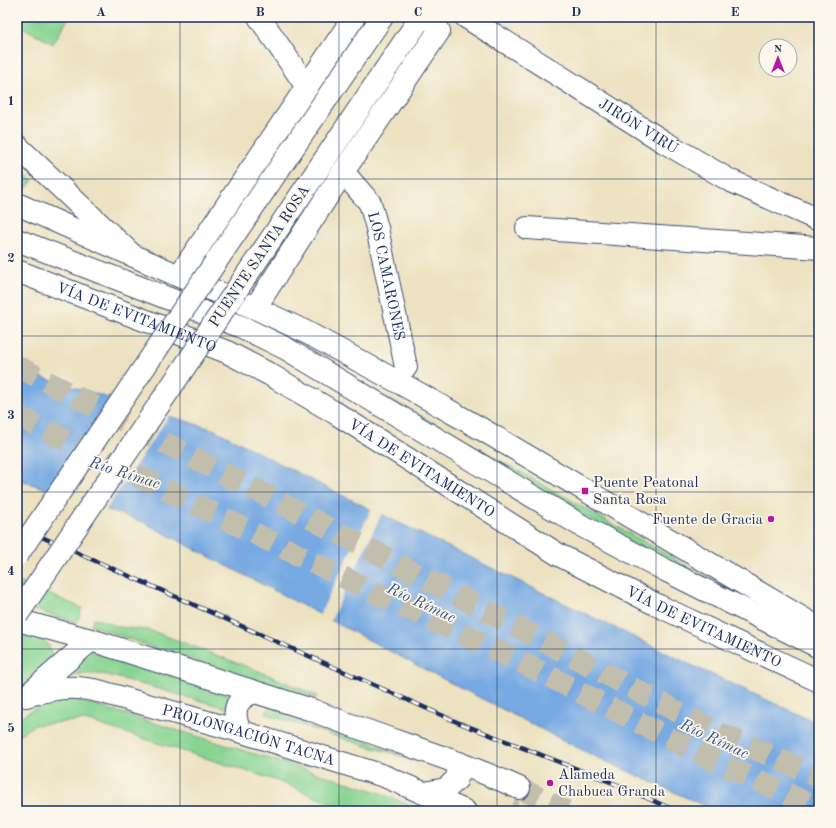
<svg xmlns="http://www.w3.org/2000/svg" width="836" height="828" viewBox="0 0 836 828" font-family="'Old Standard TT',serif">
<rect width="100%" height="100%" fill="#fbf7ec"/>
<filter id="ink" filterUnits="userSpaceOnUse"><feTurbulence type="fractalNoise" baseFrequency=".025" numOctaves="2"/><feDisplacementMap in="SourceGraphic" scale="8" xChannelSelector="R" yChannelSelector="G"/><feConvolveMatrix kernelMatrix="1 2 1 2 8 2 1 2 1" color-interpolation-filters="sRGB"/></filter>
<filter id="wash" filterUnits="userSpaceOnUse"><feTurbulence type="fractalNoise" baseFrequency=".012" numOctaves="4" result="noise"/><feDisplacementMap in="SourceGraphic" scale="16" xChannelSelector="R" yChannelSelector="G"/><feGaussianBlur stdDeviation="0.9" result="paint"/><feColorMatrix in="noise" values="0 0 0 0 0 0 0 0 0 0 0 0 0 0 0 0 0 1.4 0 .05"/><feComposite in="paint" operator="in"/></filter>
<g filter="url(#wash)">
<rect width="100%" height="100%" fill="#ece2c1"/>
<path fill="#87d492" stroke="#518278" d="M17,17H69L53,44L17,24Z
M17,166L33,180L26,189L17,185Z
M366,385L710,579L706,586L360,386Z
M17,581L82,608L77,623L42,612L17,606Z
M94,618L119,627L147,630L155,632L266,674L317,696L316,698L160,650L91,625Z
M26,634C46,640 49,640 53,662L17,691V647Z
M94,650L237,697L230,709L108,675C91,673 75,674 58,677Z
M69,699L89,703L375,791L424,811H349L278,781L85,720L34,725L17,736V720L20,717L43,704L55,701Z
M269,706L324,723L406,757L366,746L266,714Z"/>
<path fill="#77a9e2" stroke="#496ca0" d="M17,369L30,374L215,430L325,487L687,663L819,724V811H716L592,755L449,682L143,522L17,479Z"/>
<path fill="#ece2c1" d="M112,397L170,414L105,511L48,492Z
M372,508L382,513L330,622L319,616Z"/>
</g>
<g filter="url(#ink)">
<g fill="none" stroke-linecap="round" stroke-linejoin="round">
<path stroke="#c2bead" stroke-width="22" stroke-dasharray="22 11" stroke-linecap="butt" d="M519,788L566,811
M510,809L514,811"/>
<path stroke="#c2bead" stroke-width="22" stroke-dasharray="22 11" stroke-linecap="butt" d="M17,366L379,554L714,731L819,777
M17,416L373,592L521,662L712,760L819,808"/>
<g stroke="#3a4a6d" stroke-width="24">
<g id="minor">
<path d="M259,17L307,87"/>
<path d="M17,146L129,252"/>
<path id="s1" d="M343,172L370,203L377,228L406,367"/>
<path d="M527,228L819,248"/>
<path d="M17,620L91,640L312,710C380,738 452,757 519,788"/>
<path d="M30,693L91,640"/>
<path id="s2" d="M26,696C34,694 42,691 51,690C68,686 86,688 102,692L239,731L384,776L465,811"/>
<path d="M239,731C236,720 232,707 242,699C245,696 250,694 254,692"/>
<path d="M425,793L446,789L457,779L459,763"/>
</g>
</g>
<g stroke="#3a4a6d" stroke-width="24">
<g id="major">
<path id="s3" d="M466,17L664,142L729,180L819,220"/>
<path d="M215,263L382,17"/>
<path d="M179,276L354,17"/>
<path d="M246,276L421,17"/>
<path d="M255,308L343,172L439,31L432,17"/>
</g>
</g>
<g stroke="#3a4a6d" stroke-width="24">
<g id="highway">
<path d="M17,204L179,276L255,308L304,331L409,388L483,430L819,628"/>
<path d="M17,240L242,327L285,348L582,526L667,571L819,647"/>
<path id="s4" d="M17,271L227,352L269,374L337,414L559,555L659,606L819,681"/>
</g>
</g>
<use href="#minor" stroke="#fff" stroke-width="22"/>
<use href="#major" stroke="#fff" stroke-width="22"/>
<use href="#highway" stroke="#fff" stroke-width="22"/>
<g stroke="#1b2f5e" stroke-width="4.5">
<path id="rail" d="M17,526L457,722L618,785L676,811"/>
</g>
<use href="#rail" stroke="#fbf7ec" stroke-width="3" stroke-dasharray="9" stroke-linecap="butt"/>
<g stroke="#3a4a6d" stroke-width="24" stroke-linecap="butt">
<path id="major-bridge" d="M17,555L215,263
M17,615L246,276"/>
</g>
<use href="#major-bridge" stroke="#fff" stroke-width="22"/>
</g>
</g>
<path fill="none" stroke="#1b2f5e" stroke-width="1" stroke-opacity="0.55" d="M180,17V811M339,17V811M497,17V811M656,17V811M17,179H819M17,336H819M17,492H819M17,649H819"/>
<g fill="#b5179e" stroke="#fbf7ec" stroke-width="1.5">
<rect x="581" y="487" width="8" height="8" rx="2"/>
<circle cx="771" cy="519" r="4"/>
<circle cx="550" cy="783" r="4"/>
</g>
<g text-anchor="middle" stroke-width="3.5" stroke-linejoin="round" paint-order="stroke">
<g font-size="15" fill="#1b2f5e" stroke="#fbf7ec">
<text dy="5" stroke="none"><textPath href="#s3" startOffset="204">JIRÓN VIRÚ</textPath></text>
<text transform="translate(259 256) rotate(-56)" y="5">PUENTE SANTA ROSA</text>
<text dy="5" stroke="none"><textPath href="#s1" startOffset="116">LOS CAMARONES</textPath></text>
<text dy="5" stroke="none"><textPath href="#s4" startOffset="128">VÍA DE EVITAMIENTO</textPath></text>
<text dy="5" stroke="none"><textPath href="#s4" startOffset="452">VÍA DE EVITAMIENTO</textPath></text>
<text dy="5" stroke="none"><textPath href="#s4" startOffset="776">VÍA DE EVITAMIENTO</textPath></text>
<text dy="5" stroke="none"><textPath href="#s2" startOffset="230">PROLONGACIÓN TACNA</textPath></text>
</g>
<g font-size="15" fill="#1b2f5e" stroke="#fbf7ec" text-anchor="start">
<text x="593" y="487">Puente Peatonal<tspan x="593" dy="17">Santa Rosa</tspan></text>
<text x="763" y="524" text-anchor="end">Fuente de Gracia</text>
<text x="558" y="779">Alameda<tspan x="558" dy="17">Chabuca Granda</tspan></text>
</g>
<g font-size="16" font-style="italic" fill="#375486" stroke="#fbf7ec">
<text transform="translate(125 472) rotate(18)" y="6">Río Rímac</text>
<text transform="translate(422 602) rotate(25)" y="6">Río Rímac</text>
<text transform="translate(715 738) rotate(25)" y="6">Río Rímac</text>
</g>
</g>
<rect width="836" height="828" fill="none" stroke="#fbf7ec" stroke-width="44"/>
<g transform="translate(778 58)"><circle r="19" fill="#fbf7ec" stroke="#a1a7b3"/>
<path d="M0-3L7 15L0 10L-7 15Z" fill="#b5179e"/>
<text y="-6" font-size="11" font-weight="bold" text-anchor="middle" fill="#1b2f5e">N</text>
</g>
<rect x="22" y="22" width="792" height="784" fill="none" stroke="#1b2f5e" stroke-width="1.5"/>
<g font-size="13" text-anchor="middle" font-weight="bold" fill="#1b2f5e">
<text x="101" y="16">A</text>
<text x="260" y="16">B</text>
<text x="418" y="16">C</text>
<text x="576" y="16">D</text>
<text x="735" y="16">E</text>
<text x="11" y="105">1</text>
<text x="11" y="262">2</text>
<text x="11" y="419">3</text>
<text x="11" y="575">4</text>
<text x="11" y="732">5</text>
</g>
</svg>
